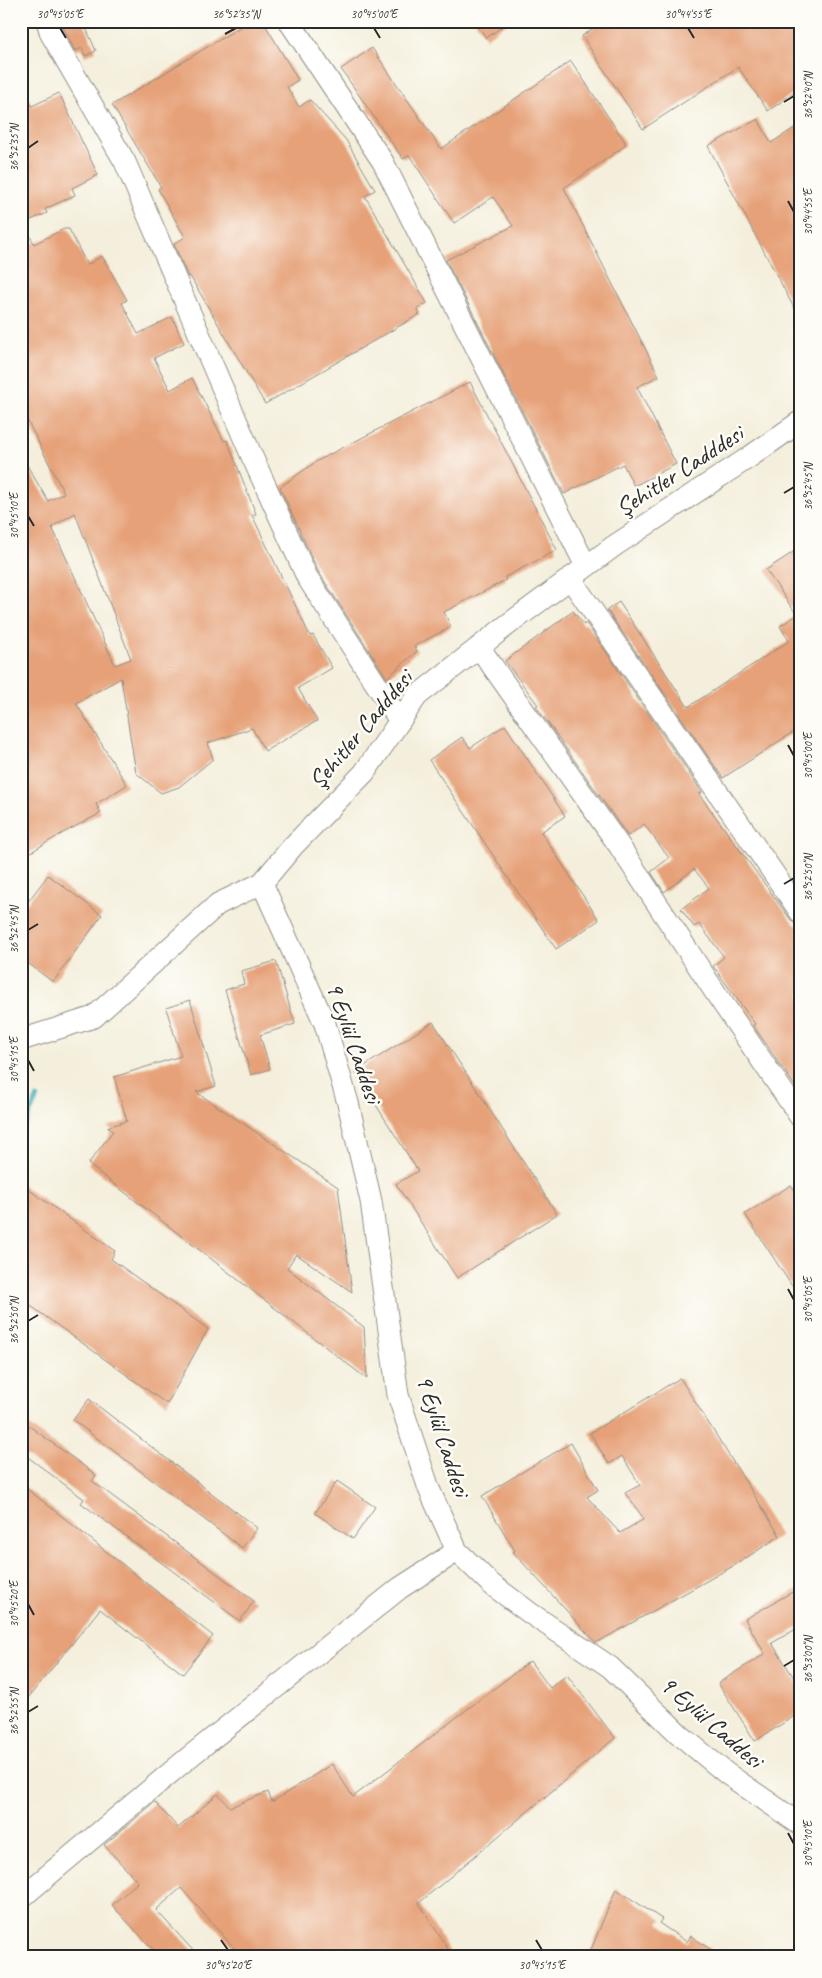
<svg xmlns="http://www.w3.org/2000/svg" width="822" height="1978" viewBox="0 0 822 1978" font-family="Caveat,sans-serif">
<rect width="100%" height="100%" fill="#fdfcf7"/>
<filter id="ink" filterUnits="userSpaceOnUse"><feTurbulence type="fractalNoise" baseFrequency=".02" numOctaves="2"/><feDisplacementMap in="SourceGraphic" scale="10" xChannelSelector="R" yChannelSelector="G"/><feConvolveMatrix kernelMatrix="1 2 1 2 8 2 1 2 1" color-interpolation-filters="sRGB"/></filter>
<filter id="wash" filterUnits="userSpaceOnUse"><feTurbulence type="fractalNoise" baseFrequency=".0096" numOctaves="4" result="noise"/><feDisplacementMap in="SourceGraphic" scale="20" xChannelSelector="R" yChannelSelector="G"/><feGaussianBlur stdDeviation="1.12" result="paint"/><feColorMatrix in="noise" values="0 0 0 0 0 0 0 0 0 0 0 0 0 0 0 0 0 1.4 0 .05"/><feComposite in="paint" operator="in"/></filter>
<g filter="url(#wash)">
<rect width="100%" height="100%" fill="#f4efdc"/>
<g fill="none" stroke-linecap="round" stroke-linejoin="round">
<path stroke="#38abb1" stroke-width="4.5" d="M21,1133L37,1098"/>
</g>
<g id="blocks">
<path fill="#e6a178" fill-rule="evenodd" d="M60,21H83L96,51L85,56L82,48L75,51Z
M250,21H263L298,80L287,87L299,107L310,100L346,140L375,190L365,196L427,303L417,309L420,314L265,404L190,276L188,277L174,244L185,237L158,189L161,187L112,105Z
M475,21H510L486,38Z
M604,21H801V88L768,111L738,67L643,129L582,36Z
M372,48L441,149L571,61L625,142V146L564,188L659,376L637,387L676,464L634,486L623,464L564,494L446,260L513,226L493,197L454,223L409,155L403,159L341,69Z
M21,84L32,106L59,93L98,175L72,188L75,195L45,209L47,213L24,223L34,244L64,229H69L87,265L102,256L127,300L122,303L138,334L172,317L184,343L154,358L170,390L192,378L224,441L227,440L256,514L252,515L310,636L313,635L332,668L298,688L317,721L265,751L252,728L208,743L213,759L179,787L161,793L136,773L121,678L76,703L127,785L96,804L101,813L63,833L21,858V455L48,501L64,493L21,408ZM75,513L131,659L115,665L52,527Z
M758,119L771,143L801,124V321L708,146Z
M470,382L557,550L505,577L506,580L444,612L451,627L414,646L417,651L387,678L318,571L280,487L317,461Z
M801,547V727L723,778L607,610L619,602L688,707L789,641L780,626L797,615L766,570Z
M573,611L584,625L586,623L702,792L699,794L791,920L800,929L797,932L801,938V1095L753,1025L755,1024L713,966L724,957L699,924L694,927L681,909L709,888L694,869L664,892L651,872L669,858L644,824L628,836L536,706L538,705L505,661Z
M505,725L565,816L541,832L599,920L556,949L429,760L462,737L470,748Z
M48,875L102,915L53,982L21,958V911Z
M276,961L295,1024L260,1035L270,1069L251,1075L225,990L244,984L241,971Z
M190,1000L216,1086L196,1092L338,1187L352,1292L296,1254L287,1268L364,1327L367,1379L88,1164L113,1131L107,1127L127,1121L114,1077L181,1056L166,1008Z
M433,1022L557,1214L457,1278L396,1184L418,1171L355,1072Z
M21,1184L115,1251L111,1259L208,1329L167,1404L21,1299Z
M791,1185L801,1199V1300L745,1214Z
M680,1378L780,1536L735,1565L596,1643L513,1552L515,1551L482,1496L571,1443L598,1490L587,1497L620,1533L644,1519L625,1493L640,1485L622,1456L609,1464L590,1433Z
M89,1399L257,1528L242,1548L73,1420Z
M21,1420L96,1475L92,1481L254,1601L240,1621L81,1503L84,1499L21,1452Z
M337,1481L375,1507L353,1539L315,1513Z
M21,1484L213,1636L183,1674L100,1609L28,1698L21,1693Z
M801,1587V1626L772,1643L801,1689V1712L755,1741L718,1683L765,1654L745,1619Z
M530,1661L550,1688L567,1675L615,1738L419,1903L453,1957H242L181,1888L156,1910L199,1957H160L112,1905L138,1882L104,1845L155,1802L178,1828L218,1794L230,1807L268,1792L272,1802L332,1764L353,1797Z
M616,1889L662,1919L659,1923L687,1942L691,1936L722,1957H588Z"/>
</g>
</g>
<g filter="url(#ink)">
<use href="#blocks" fill-opacity="0" stroke="#908d84" stroke-width="1"/>
<g fill="none" stroke-linecap="round" stroke-linejoin="round">
<g stroke="#908d84" stroke-width="23">
<path id="minor" d="M47,21L51,34L125,162L250,452L307,577L400,721
M289,21L383,162L586,566
M570,578L801,913
M479,647L618,844L717,995L801,1118
M262,883L325,1024L348,1103L371,1201L398,1395L429,1489L457,1551L491,1584L530,1613L610,1667L679,1734L726,1773L801,1825
M21,1040L94,1017L218,904L262,883L293,846L364,773L417,696L506,626L614,546L751,456L801,421
M21,1898L188,1758L400,1588L457,1551"/>
</g>
<use href="#minor" stroke="#fff" stroke-width="21"/>
</g>
</g>
<path fill="none" stroke="#2b2b2b" stroke-width="2" d="M60,28L66,38M374,28L380,38M688,28L694,38M225,34L236,28M784,102L794,96M28,148L38,141M788,201L794,212M784,493L794,487M28,516L34,526M788,745L794,756M784,884L794,878M28,930L38,924M28,1060L34,1071M788,1289L794,1300M28,1321L38,1315M28,1604L34,1615M784,1666L794,1660M28,1712L38,1706M788,1833L794,1844M221,1940L228,1950M536,1940L542,1950"/>
<g text-anchor="middle" stroke-width="5" stroke-linejoin="round" paint-order="stroke">
<g font-size="25" fill="#2b2b2b" stroke="#fdfcf7">
<text transform="translate(679 470) rotate(-33)" y="9">Şehitler Cadddesi</text>
<text transform="translate(360 729) rotate(-50)" y="9">Şehitler Cadddesi</text>
<text transform="translate(355 1042) rotate(71)" y="9">9 Eylül Caddesi</text>
<text transform="translate(444 1435) rotate(72)" y="9">9 Eylül Caddesi</text>
<text transform="translate(712 1721) rotate(41)" y="9">9 Eylül Caddesi</text>
</g>
</g>
<rect width="822" height="1978" fill="none" stroke="#fdfcf7" stroke-width="55"/>
<rect x="28" y="28" width="766" height="1922" fill="none" stroke="#2b2b2b" stroke-width="2"/>
<g font-size="12" text-anchor="middle" fill="#2b2b2b">
<text x="60" y="18">30°45'05"E</text>
<text x="236" y="18">36°52'35"N</text>
<text x="374" y="18">30°45'00"E</text>
<text x="688" y="18">30°44'55"E</text>
<text transform="translate(808 96) rotate(-90)" y="4">36°52'40"N</text>
<text transform="translate(14 148) rotate(-90)" y="4">36°52'35"N</text>
<text transform="translate(808 212) rotate(-90)" y="4">30°44'55"E</text>
<text transform="translate(808 487) rotate(-90)" y="4">36°52'45"N</text>
<text transform="translate(14 516) rotate(-90)" y="4">30°45'10"E</text>
<text transform="translate(808 756) rotate(-90)" y="4">30°45'00"E</text>
<text transform="translate(808 878) rotate(-90)" y="4">36°52'50"N</text>
<text transform="translate(14 930) rotate(-90)" y="4">36°52'45"N</text>
<text transform="translate(14 1060) rotate(-90)" y="4">30°45'15"E</text>
<text transform="translate(808 1300) rotate(-90)" y="4">30°45'05"E</text>
<text transform="translate(14 1321) rotate(-90)" y="4">36°52'50"N</text>
<text transform="translate(14 1604) rotate(-90)" y="4">30°45'20"E</text>
<text transform="translate(808 1660) rotate(-90)" y="4">36°53'00"N</text>
<text transform="translate(14 1712) rotate(-90)" y="4">36°52'55"N</text>
<text transform="translate(808 1844) rotate(-90)" y="4">30°45'10"E</text>
<text x="228" y="1969">30°45'20"E</text>
<text x="542" y="1969">30°45'15"E</text>
</g>
</svg>
